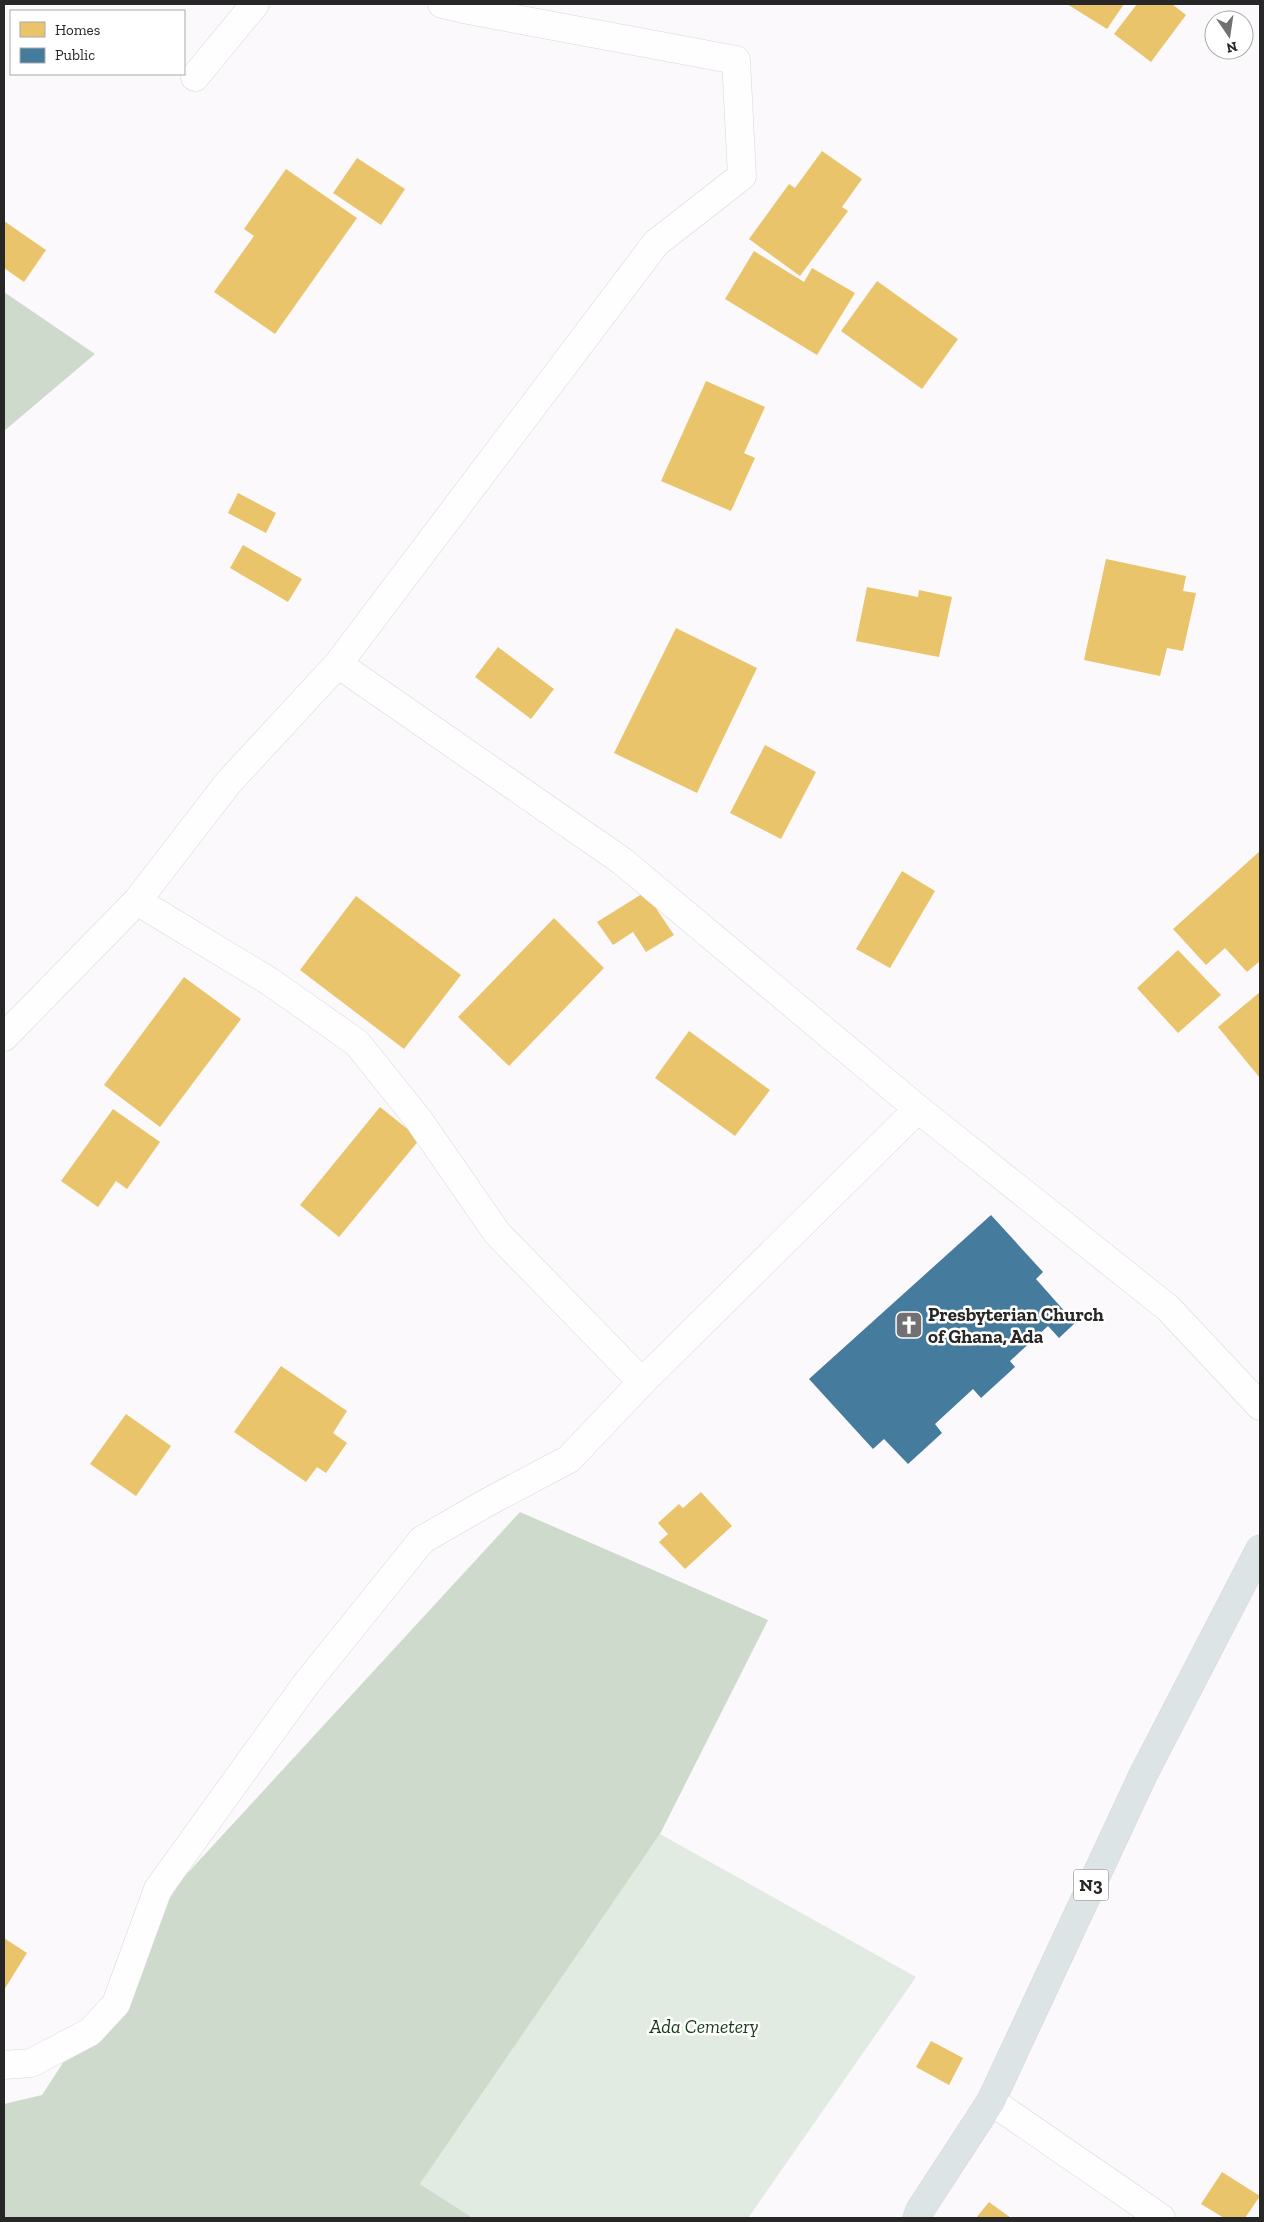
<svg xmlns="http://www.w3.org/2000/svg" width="1264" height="2222" viewBox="0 0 1264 2222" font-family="'Zilla Slab',serif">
<rect width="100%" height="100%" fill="#fbf9fb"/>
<path fill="#e2ebe1" d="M660,1834L916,1977L748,2218H473L420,2184Z"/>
<path fill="#cedbcc" d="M4,292L95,354L4,431Z
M520,1512L768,1620L660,1834L420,2184L473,2218H4V2104L42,2095L183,1878Z"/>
<path fill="#e9c46a" d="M1067,4H1124L1107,29Z
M1137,4H1172L1186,15L1151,62L1114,34Z
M822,151L862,179L842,207L848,211L800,276L749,239L789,184L795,188Z
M357,158L405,189L381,225L333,193Z
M286,169L357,218L275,334L214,292L254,236L244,229Z
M4,221L46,250L24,282L4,268Z
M754,251L804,282L812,268L855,293L817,355L725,299Z
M877,281L958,339L922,389L841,331Z
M706,381L765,407L744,453L755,458L731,511L661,481Z
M238,493L276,513L266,533L228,513Z
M243,545L302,579L288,602L230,568Z
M1106,559L1186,576L1183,591L1196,593L1183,651L1167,648L1160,676L1084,660Z
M867,587L918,597L919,590L952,597L939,657L856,641Z
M676,628L757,668L697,793L614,753Z
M498,647L554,689L531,719L475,677Z
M765,745L816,772L781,839L730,813Z
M1260,851V961L1247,972L1225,948L1206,965L1173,929Z
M902,871L935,891L890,968L856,949Z
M645,892L674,935L646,952L633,932L613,945L597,922Z
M356,896L461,975L404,1049L300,970Z
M554,918L604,968L509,1066L458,1017Z
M1178,950L1221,995L1178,1033L1137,988Z
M184,977L241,1019L160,1127L104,1085Z
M1260,992V1078L1218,1027Z
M689,1031L770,1090L735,1136L655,1078Z
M380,1107L420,1139L339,1237L300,1205Z
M113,1109L160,1142L127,1189L116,1181L98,1207L61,1181Z
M281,1366L347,1411L333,1433L347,1443L326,1473L317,1467L306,1482L234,1432Z
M126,1414L171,1446L136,1496L90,1464Z
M701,1492L732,1526L685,1569L659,1542L668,1534L658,1523L679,1504L683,1508Z
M4,1938L27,1953L4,1990Z
M931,2041L963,2058L949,2085L916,2067Z
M1222,2172L1260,2196L1245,2218H1224L1201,2204Z
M989,2202L1011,2218H976Z"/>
<path fill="#457b9d" d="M991,1215L1043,1272L1036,1279L1075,1323L1059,1338L1048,1326L1010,1361L1015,1367L981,1398L973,1389L935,1424L942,1433L908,1464L884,1439L873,1449L809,1379Z"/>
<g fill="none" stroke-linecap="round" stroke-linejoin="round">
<g stroke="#d8d7d9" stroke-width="29">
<path id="street" d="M195,77L255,4
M338,664L622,861L918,1109L1168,1308L1260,1406
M137,901L269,981L357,1043L418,1119L497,1233L642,1382
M4,1037L137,901L228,783L338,664L656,243L742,176L736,60L463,9L442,4
M4,2065L31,2063L90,2032L116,2004L158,1889L306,1684L422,1540L486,1503L569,1459L642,1382L918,1109
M991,2101L1161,2218"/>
</g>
<g stroke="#d7d6d7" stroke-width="29">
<path id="primary" d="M917,2218L920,2210L991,2101L1143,1775L1260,1549"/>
</g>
<use href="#street" stroke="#fefefe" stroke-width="28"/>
<use href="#primary" stroke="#dde4e5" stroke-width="28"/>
</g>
<defs>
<g id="church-square" transform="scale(1.4375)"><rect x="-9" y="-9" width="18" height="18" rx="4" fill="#727072" stroke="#fff"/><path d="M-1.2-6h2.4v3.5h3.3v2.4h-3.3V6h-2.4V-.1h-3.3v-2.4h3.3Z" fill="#fff"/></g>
</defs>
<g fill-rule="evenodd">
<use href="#church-square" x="909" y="1325"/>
</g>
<g text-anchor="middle" stroke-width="5" stroke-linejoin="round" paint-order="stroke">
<rect fill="#fff" stroke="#686868" stroke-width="1" x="1073.5" y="1869.5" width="35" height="31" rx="4"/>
<g font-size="18" font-weight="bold" fill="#282728">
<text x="1091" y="1891">N3</text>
</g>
<g font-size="19" font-weight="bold" fill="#282728" stroke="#fff" text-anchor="start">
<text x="928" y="1321">Presbyterian Church<tspan x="928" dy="22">of Ghana, Ada</tspan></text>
</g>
<g font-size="19" font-style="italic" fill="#153b13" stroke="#fff">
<text x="704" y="2033">Ada Cemetery</text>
</g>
</g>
<rect width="1264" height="2222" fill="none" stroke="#282728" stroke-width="10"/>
<rect x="10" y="10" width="175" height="65" fill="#ffffff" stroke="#a9a9a9"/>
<rect x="20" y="22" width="25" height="15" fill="#e9c46a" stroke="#a9a9a9"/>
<text x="55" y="35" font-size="15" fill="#282728">Homes</text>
<rect x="20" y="48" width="25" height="15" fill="#457b9d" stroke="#a9a9a9"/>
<text x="55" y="60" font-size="15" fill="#282728">Public</text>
<g transform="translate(1229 35) rotate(167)"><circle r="24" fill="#ffffff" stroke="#a9a9a9"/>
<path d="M0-4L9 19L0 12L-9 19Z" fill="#727072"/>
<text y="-8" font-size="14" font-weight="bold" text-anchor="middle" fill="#282728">N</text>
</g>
</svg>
